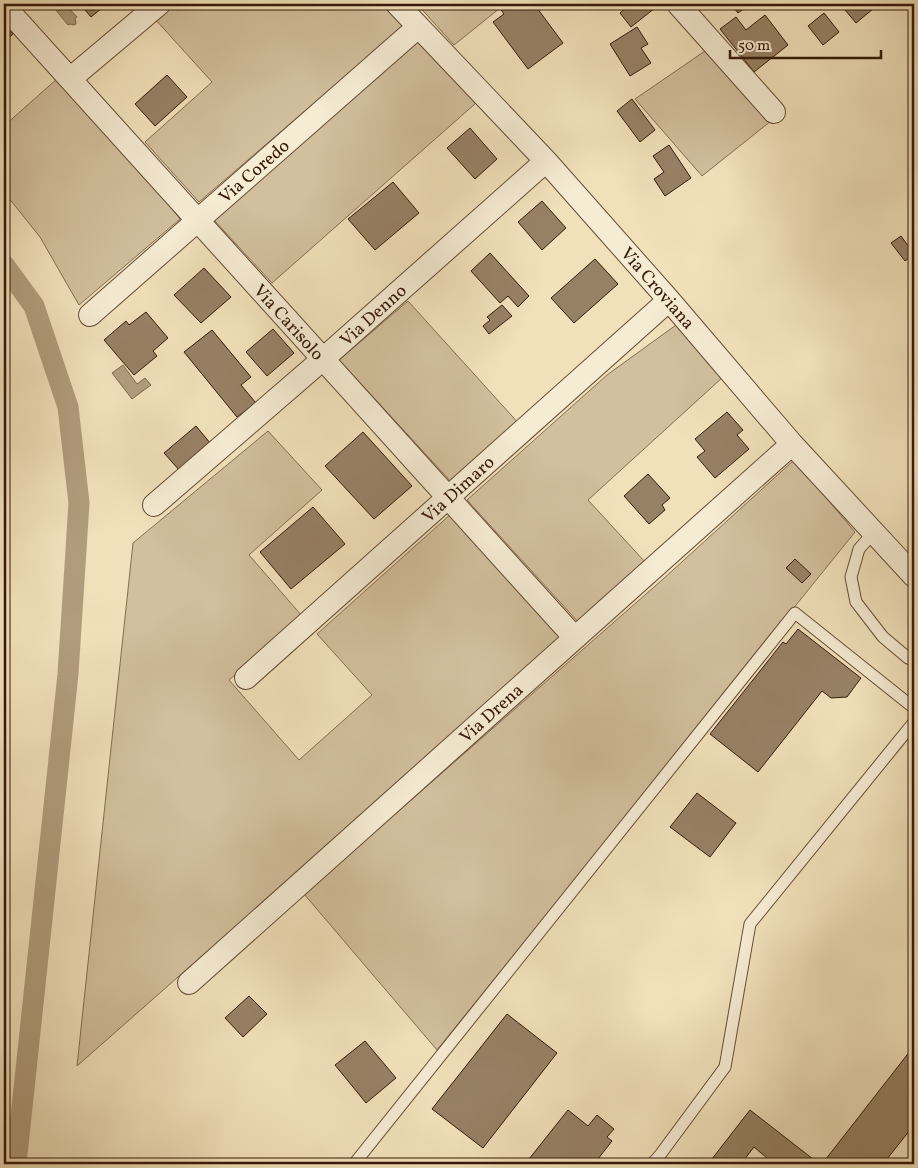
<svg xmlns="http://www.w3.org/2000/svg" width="918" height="1168" viewBox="0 0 918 1168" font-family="Vollkorn,serif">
<rect width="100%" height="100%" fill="#f1e1bb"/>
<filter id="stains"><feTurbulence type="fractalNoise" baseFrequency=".004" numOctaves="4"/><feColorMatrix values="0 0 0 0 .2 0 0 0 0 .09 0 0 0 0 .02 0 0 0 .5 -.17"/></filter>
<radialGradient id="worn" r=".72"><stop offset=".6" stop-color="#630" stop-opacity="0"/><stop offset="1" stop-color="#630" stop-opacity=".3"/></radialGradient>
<path fill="#d1bf9d" stroke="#846c52" d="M171,4H387L406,24L199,202L145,142L212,82L154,18Z
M417,4H505L454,45Z
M417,40L476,103L272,283L213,219Z
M705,51L771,121L702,176L635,99Z
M58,78L130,155L180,219L79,305L40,237L4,192V126Z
M408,301L521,426L454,485L339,360Z
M676,325L723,377L588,500L646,563L579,623L467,500L607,375Z
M268,431L322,490L249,555L302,616L229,680L299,760L372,695L317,634L452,513L565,636L77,1066L133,543Z
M794,460L855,532L437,1050L304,894L662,580Z"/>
<path fill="#b19d7e" stroke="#80684f" d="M62,4H65L77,17L75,18L76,24L74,25L70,24L68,25L55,9Z
M123,365L137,384L145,378L151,385L132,399L112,373Z"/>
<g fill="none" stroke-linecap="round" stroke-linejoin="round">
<path stroke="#b19d7e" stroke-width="21" d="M4,265L34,306L68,407L79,503L68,674L16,1164"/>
</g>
<path fill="#978165" stroke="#361808" d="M80,4H107L91,17Z
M510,4H534L563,43L528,69L493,22L504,14L501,10Z
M630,4H660L631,27L620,13Z
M731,4H750L738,13Z
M840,4H879L856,23Z
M824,13L839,32L823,45L808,26Z
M765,15L788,45L754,72L720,29L736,17L746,30Z
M4,24L13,34L4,42Z
M637,27L648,44L641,48L651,63L630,76L610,44Z
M167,75L187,97L155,126L135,104Z
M4,91L10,99L4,104Z
M632,99L655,130L640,142L617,111Z
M470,128L497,159L475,179L447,148Z
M669,145L691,178L665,196L654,179L664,172L653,156Z
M393,182L419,213L375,250L348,219Z
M542,201L566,228L542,250L518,222Z
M901,236L914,254L905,261L891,243Z
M490,253L529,296L518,307L508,296L500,303L471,271Z
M595,259L618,284L574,323L551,298Z
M204,268L231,297L201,323L174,295Z
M502,305L512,316L489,334L483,326L490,320L487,317Z
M146,312L168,338L153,351L157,356L134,375L104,340L126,321L129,325Z
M273,329L294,353L267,376L246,352Z
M212,330L251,377L241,385L256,403L237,417L184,352Z
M727,412L743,430L737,435L749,449L715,478L697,457L705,451L695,439Z
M196,426L211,444L180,471L164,453Z
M363,432L412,486L374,519L325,466Z
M648,474L670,498L662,505L665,510L649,524L624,496Z
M313,507L345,544L291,589L260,552Z
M795,559L811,574L802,583L786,568Z
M798,629L861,678L847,697L831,698L822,691L758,772L710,734L783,642L786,644Z
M697,793L736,823L710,857L670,827Z
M249,996L267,1014L243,1037L225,1018Z
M507,1014L557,1053L483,1148L432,1109Z
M365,1041L396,1078L366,1103L335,1065Z
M914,1046V1125L883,1164H822Z
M568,1110L588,1126L597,1115L614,1129L607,1137L612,1141L594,1164H525Z
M750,1110L813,1159L809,1164H774L754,1147L741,1164H708Z"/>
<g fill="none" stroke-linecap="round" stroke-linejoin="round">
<g stroke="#654a35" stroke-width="13">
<path id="lane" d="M874,532L859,549L851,577L856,602L883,637L908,658L914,660
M354,1164L795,613L914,708
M652,1164L660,1155L725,1067L750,924L914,722"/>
</g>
<g stroke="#654a35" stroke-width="24">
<path id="street" d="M397,4L546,161L669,300L792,444L914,576
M678,4L774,112
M4,6L575,638
M70,79L159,4
M90,315L418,27
M154,505L323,359L546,161
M246,678L669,300
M189,983L792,444"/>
</g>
<use href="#lane" stroke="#f6ecd3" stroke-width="11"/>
<use href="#street" stroke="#f6ecd3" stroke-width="22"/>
</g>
<g text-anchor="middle" stroke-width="4" stroke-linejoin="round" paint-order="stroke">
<g font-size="18" fill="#361808" stroke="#f6ecd3">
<text transform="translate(254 171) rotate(-41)" y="6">Via Coredo</text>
<text transform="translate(658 288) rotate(49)" y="6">Via Croviana</text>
<text transform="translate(373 315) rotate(-42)" y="6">Via Denno</text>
<text transform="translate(289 322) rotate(48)" y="6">Via Carisolo</text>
<text transform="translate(458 489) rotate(-42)" y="6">Via Dimaro</text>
<text transform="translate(491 713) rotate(-42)" y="6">Via Drena</text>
</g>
</g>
<rect width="918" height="1168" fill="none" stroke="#f1e1bb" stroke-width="20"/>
<rect x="5" y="5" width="908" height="1158" fill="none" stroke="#361808" stroke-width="2.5"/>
<rect x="10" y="10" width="898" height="1148" fill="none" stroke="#361808"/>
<path d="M730 50v8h151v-8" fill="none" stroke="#361808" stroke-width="2.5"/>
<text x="738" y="50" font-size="15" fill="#361808" stroke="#f6ecd3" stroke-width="4" paint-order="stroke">50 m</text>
<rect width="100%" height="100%" filter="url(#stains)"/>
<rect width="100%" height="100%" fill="url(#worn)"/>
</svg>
